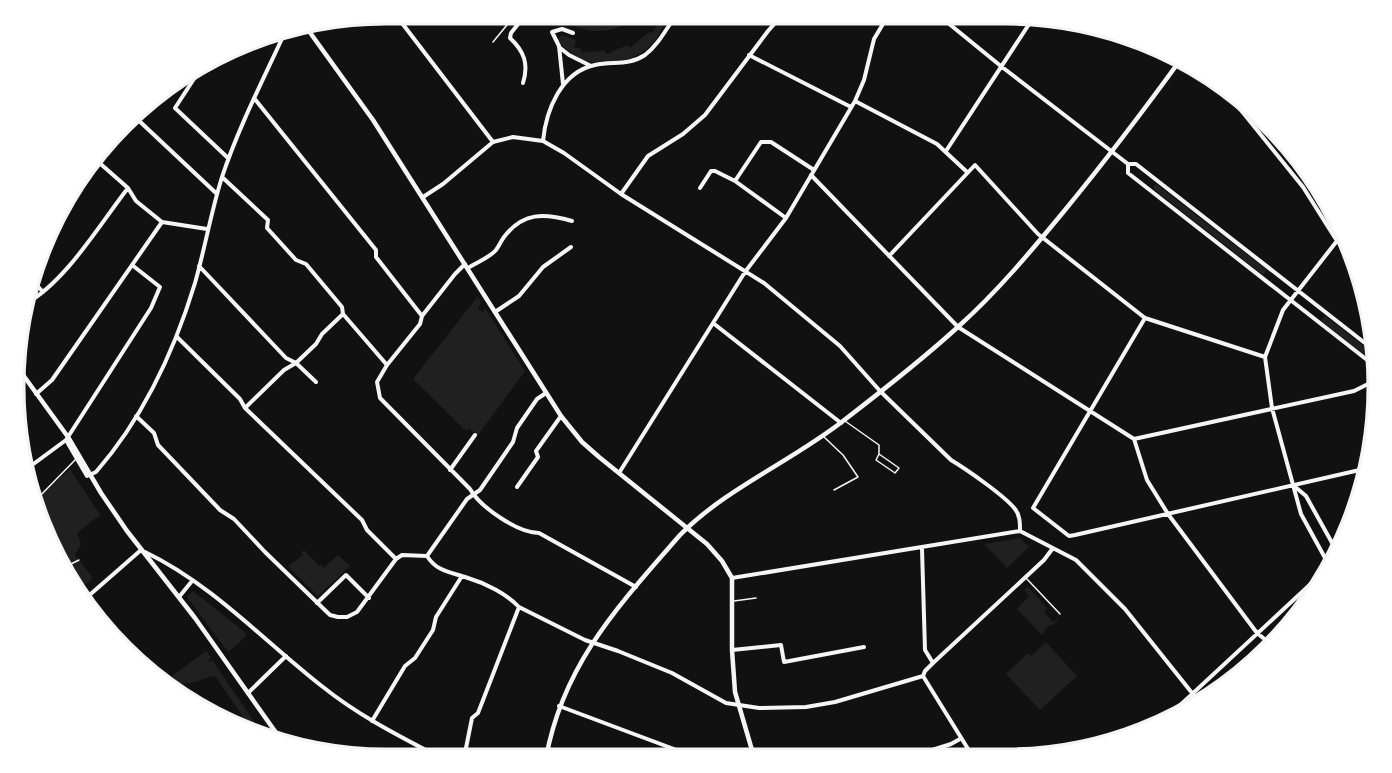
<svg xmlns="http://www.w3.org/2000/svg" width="1392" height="773" viewBox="0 0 1392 773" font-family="Manrope,sans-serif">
<rect width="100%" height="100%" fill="#111"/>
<path fill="#202020" d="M575,14H639C620,32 595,36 572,25Z
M652,14H663C666,21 664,24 661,31C648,57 616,68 588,61C575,58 566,49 557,40L562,35L576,40L574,47L581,49V52L605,51L606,54L628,45L630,48L649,32L651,34L656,27L655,26L660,20Z
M1156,184L1267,270L1263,275L1155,190L1153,187Z
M478,296L481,302L478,309L483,312L485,308L525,371L478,435L469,428L466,431L413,379Z
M1324,315L1370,351L1366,356L1320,320L1324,318Z
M70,469L100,515L77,533L81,544L75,555L93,578L79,590L42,529L35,500Z
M1020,538L1029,547L1007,568L984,544Z
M304,550L319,566L321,564L324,568L338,555L350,566L318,596L288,566L303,555L301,553Z
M1028,587L1047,608L1044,612L1053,622L1057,619V621L1051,626L1049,625L1042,635L1017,609L1029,596L1024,590Z
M193,591L247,634L239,643L228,652L187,597Z
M1046,642L1077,676L1040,710L1006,674L1028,653L1031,656Z
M206,651L211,657L208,662L213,661L261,732L269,738L253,731L215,676C208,677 202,679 196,682C187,684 182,682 171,686L165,681Z"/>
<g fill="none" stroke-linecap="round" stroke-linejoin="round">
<path stroke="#f5f5f5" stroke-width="1.5" d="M493,42L516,14
M845,421L879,445V454L876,460L895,473L899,468L879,454
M824,437L843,455L858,477L834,490
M35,501L76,459
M65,567L79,560
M1026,578L1060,614
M734,601L756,598"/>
<path stroke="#f5f5f5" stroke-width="4" d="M395,14L493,142
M937,14L1002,67L1128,164H1136L1370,347
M559,47L569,55L591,66
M749,55L851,107
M201,68L175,108L228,158
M523,83C529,64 524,51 510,38L511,33L526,14
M563,84L559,46L552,32L562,29L573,33
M254,98L376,250V257L422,316
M1232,99L1303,187L1337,241
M855,101L937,144L967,172
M135,117L217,194
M543,141C546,110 561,72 595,65C613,61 628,66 645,55C658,45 665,31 674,18
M946,151L1035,15
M95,159L128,188L136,201L162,222L207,229
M1128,164V173L1371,363
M811,175L958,327L1134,439
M222,177L268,220L267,228L296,260L306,264L342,307L343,314L387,365L377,382L380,398L470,489C480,507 518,533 539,533L636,587
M700,188L711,171H715L735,181
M621,194L648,156L683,134L705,115L768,31L783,14
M423,197L443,184L493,142L513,137L543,141L564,153L621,194L764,283L840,346L880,391L951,460C966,469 1005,496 1015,509C1020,515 1020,523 1020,531
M786,218L735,181L761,142H771L814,170
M49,239L58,229
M889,256L975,165L1038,234L1145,318L1265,357
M199,266L286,358L296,363L316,382
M468,268C477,262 489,258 496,250C499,246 501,241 504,237C523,212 544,213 572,221
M31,279L43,292
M25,304C65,283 100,224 128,188
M495,312L519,296L543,267L571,247
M1145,318L1033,508L1069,536L1075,535L1364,469
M713,323L841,423
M177,337L240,399L245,408L362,520L367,530L396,559
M387,365L420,324L422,316L455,274L465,264
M36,394L52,380L162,222
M245,408L284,370L296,363L316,344L322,334L343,314
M136,416L154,433L158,445L220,510L234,519L265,552L330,615L338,617H347L357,612L396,559L402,555L427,556L467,499L480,490L513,442L517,428L537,399L546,393
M1134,439L1147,480L1168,514L1257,633L1273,646
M1134,439L1354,391L1372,382
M66,440L87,476L96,472C143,418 174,352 195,283C205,248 211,212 222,177C239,126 264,78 286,30
M28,468L66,440L151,308L160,287L132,265
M450,470L475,435
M619,473L745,272L786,218L855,101L864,80L874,39L889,14
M1293,485L1306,496L1336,550
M517,487L538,457L536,451L561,416
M1020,531L1076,560L1125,609L1200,703
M922,549L925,650L933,663
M145,552C212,584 265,642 323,687C359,716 401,737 441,758
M427,556C437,572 451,572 468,578C485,583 507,594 519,607L585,640L618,651L672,673L726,703L759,708L806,707L835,702L923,676L925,671L933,663L1044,560L1053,548
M1330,567L1301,514L1272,408L1265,357L1283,310L1340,237
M732,578L1020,531
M179,597L192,581
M85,599L141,550
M317,603L346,575L369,598
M732,650L781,645L784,662L864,647
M923,676L973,757
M248,693L286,656
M559,706L698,758
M372,721L405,666L415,658L433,630L436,617L462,576
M1162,722L1330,566
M910,757L951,744L960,739
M464,758L472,718L478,713L519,607"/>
<path stroke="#f5f5f5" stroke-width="4.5" d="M306,27L373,120L561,416L582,442L599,457L707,544L722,561L732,578V650L735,692L754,757
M18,368L68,437L101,493L127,531L195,618L284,744
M546,758C563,664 619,605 680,535C725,489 792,461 843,421C882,391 922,360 959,326C998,291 1032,250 1065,210C1106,160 1144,110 1181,59"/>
</g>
<path d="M0 0H1392V773H0ZM386 24H1006A362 362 0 0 1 1368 386V387A362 362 0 0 1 1006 749H386A362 362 0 0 1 24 387V386A362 362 0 0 1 386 24Z" fill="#fff" fill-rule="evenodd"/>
<path fill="none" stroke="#f5f5f5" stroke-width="3" d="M386 24H1006A362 362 0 0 1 1368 386V387A362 362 0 0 1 1006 749H386A362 362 0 0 1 24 387V386A362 362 0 0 1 386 24Z"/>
</svg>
